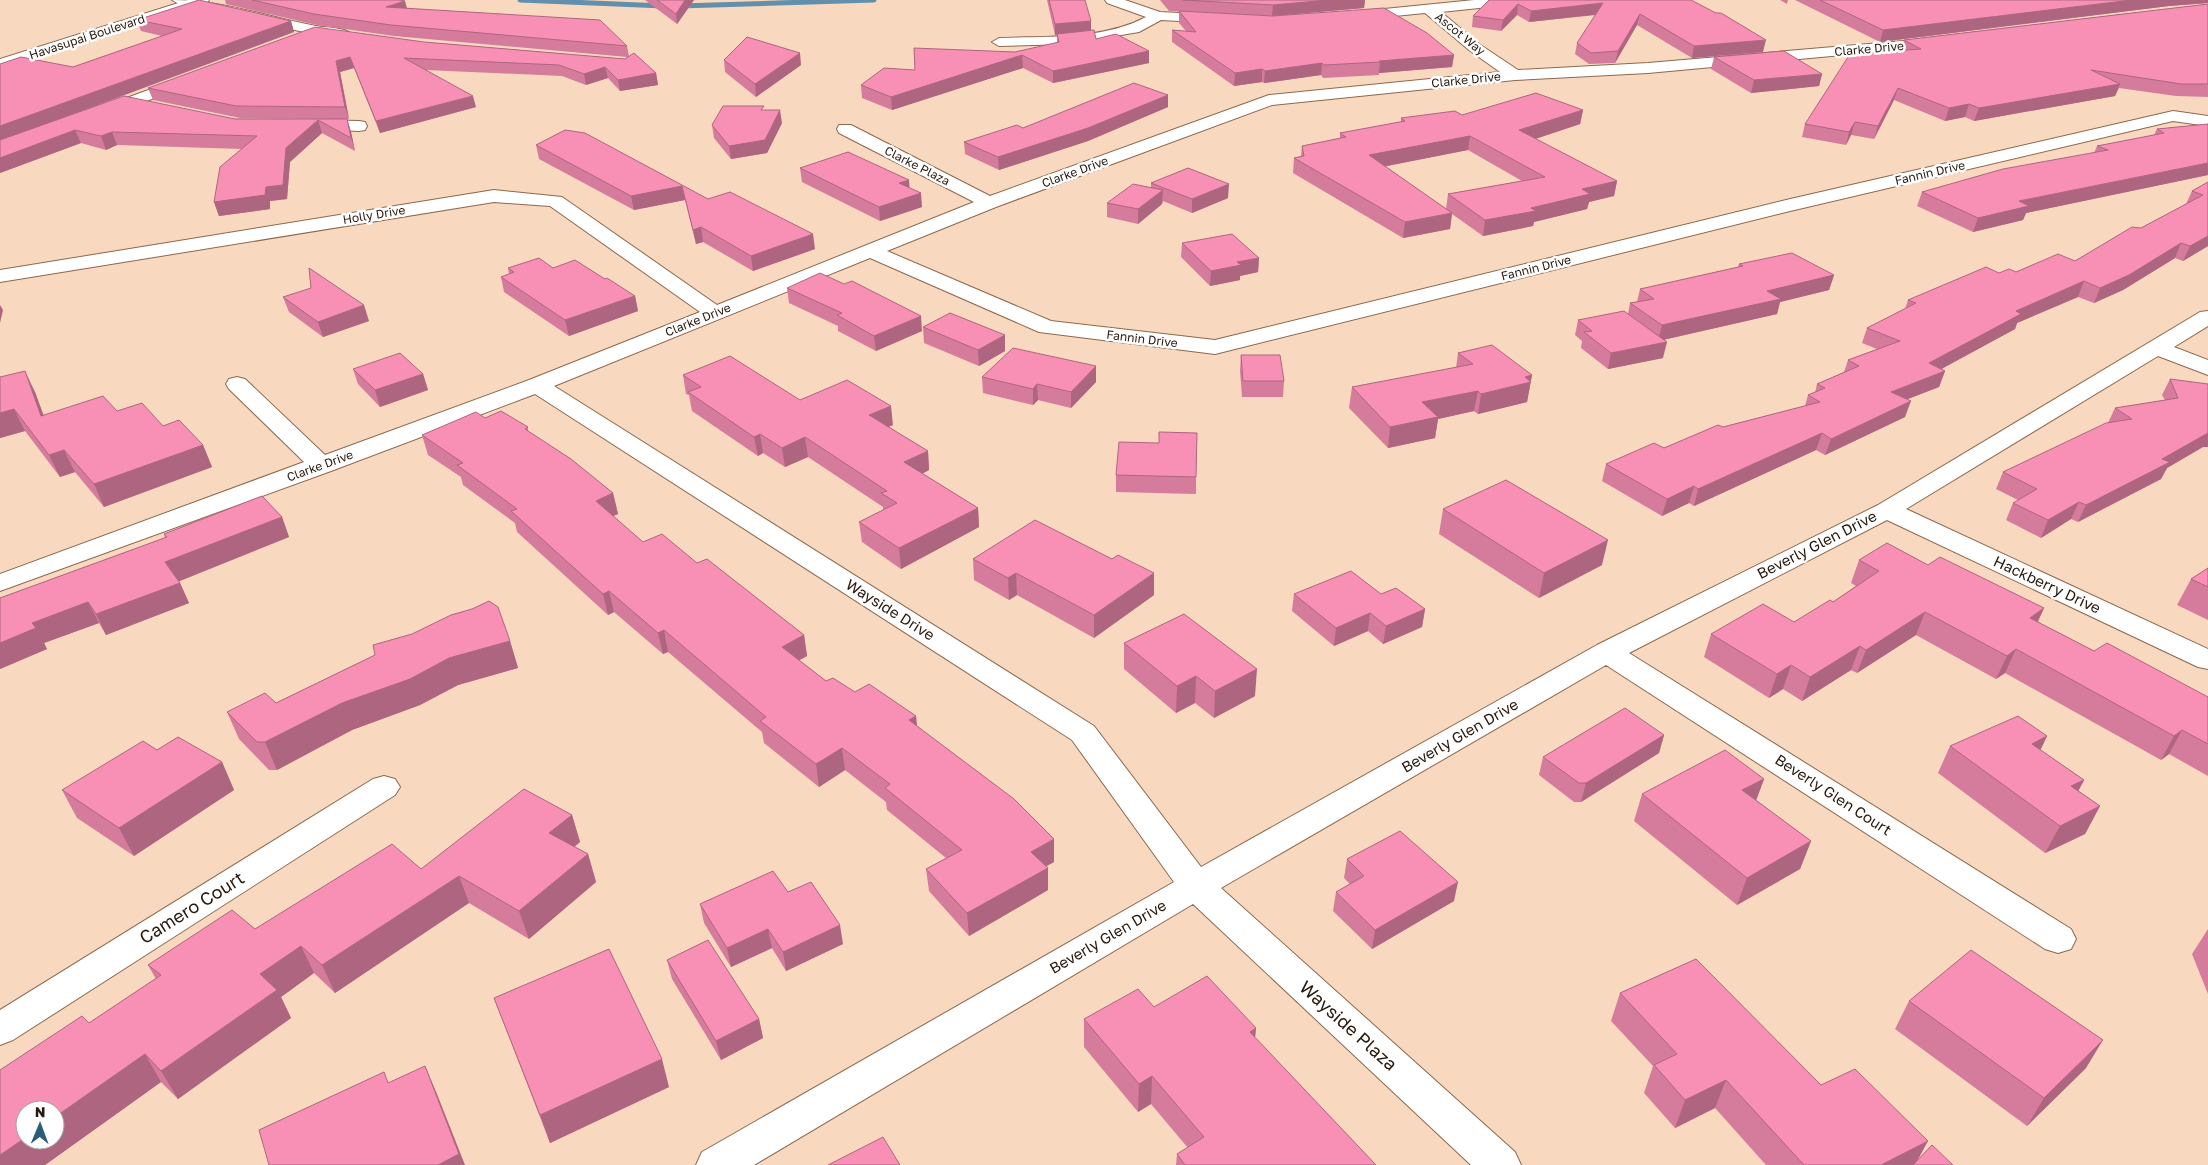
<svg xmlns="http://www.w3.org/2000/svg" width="2208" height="1165" viewBox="0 0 2208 1165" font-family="'Golos Text',sans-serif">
<rect width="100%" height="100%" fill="#f9d8c0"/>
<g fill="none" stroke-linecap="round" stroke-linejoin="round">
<path stroke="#618fac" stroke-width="5" d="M520,0L664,6
M679,6L874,0"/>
<g stroke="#8c684c" stroke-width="2">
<path id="street" d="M172,0C221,0 268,17 316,26C326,28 346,27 352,35L345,39L317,35L179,4Z
M1105,0H1125L1160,12L1217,15L1224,19L1217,23L1161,20L1139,32L1068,44L999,46L992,42L999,38C1047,36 1103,40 1146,17L1107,3Z
M1474,0H1524L1517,4L1441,12L1479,44L1518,70L1648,63L1939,38L1946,42L1939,46L1648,73L1515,80L1272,105L996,207L887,251L1051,321L1215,340L1786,200L2173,111L2208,116V126L2173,121L1786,212L1215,354L1039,332L870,258L554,386L1094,726L1201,867L1597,645L1878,505L2200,312L2208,311V326L2174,347L2208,360V375L2158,356L1906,509L2208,649V669L2198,667L1887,520L1629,653L2071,929L2076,939L2071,949L2058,953L2045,949L1606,665L1221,888L1515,1152L1521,1165H1471L1193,904L754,1165H696L702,1152L1174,882L1072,740L535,394L331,471L0,591V574L304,462L229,389L226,384L229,379L237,377L245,379L325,455L529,380L700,312L550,206L494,202L0,282V270L494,190L562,197L717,305L974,202L839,133L837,129L839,125H851L990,196L1269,95L1500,72L1469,50L1425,13L1354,20L1347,16L1354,12Z
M186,76L194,81L192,84L109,115H97L95,112L97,109Z
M313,120L359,121L365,122L367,126L365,130L359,131L307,129L305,125L307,121Z
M384,776L395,779L400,787L395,795L13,1040L0,1045V1010L373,779Z"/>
</g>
<g stroke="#8c684c" stroke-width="2">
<path id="secondary" d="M188,0H209L207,3L0,69V59Z"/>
</g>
<use href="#street" fill="#fff" fill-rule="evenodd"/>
<use href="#secondary" fill="#fff" fill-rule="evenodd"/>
</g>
<path fill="#d57c9c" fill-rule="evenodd" d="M225,0H399L407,8L627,46L629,56L656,73L658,85L620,91L608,78L586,85L562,76L426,70L476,107L380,133L354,68L340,72L349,119H347L351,132L355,151L322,133L290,162L287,199L270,201V209L219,216L214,202L242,149L117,145L106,150L81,143L0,173V64L73,67L162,36L141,31L137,20L291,21L294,32L63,118L333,119L240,118L153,100L148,88L424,42L625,59L627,57L394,36L317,25L226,4Z
M645,0H694L677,24Z
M1047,0H1085L1091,30L1096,39L1149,51V63L1053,83L1023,68L892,110L862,98L861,85L915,70L1015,52L1057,43V34L1055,35Z
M1160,0H1365L1364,8L1272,16L1169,11Z
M1489,0H1691L1763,52L1692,58L1637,25L1615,63L1589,64L1575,54L1577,43L1596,15L1529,22L1517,15L1501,31L1472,27L1473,16Z
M1780,0H1788L1787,4Z
M1795,0H2208V3L2169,6L1880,42Z
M2208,4V97L2176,96L2119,88L2115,96L1974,121L1965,117L1945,121L1894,100L1874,139L1851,135L1846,145L1802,137L1805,124L1901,50L1904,40Z
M1179,11L1454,55L1452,67L1379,73V75L1323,78L1321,75L1264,83L1262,82L1234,86L1172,42V30L1186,31L1179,23Z
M1714,57L1822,74L1819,86L1751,93L1711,69Z
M724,60L801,65L756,97L725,72Z
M1168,107L1088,141L999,170L965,154L964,142L1023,128Z
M764,110L782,123L767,153L731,159L714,138L712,125Z
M1583,110L1580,124L1535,139L1617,181L1614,196L1589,202L1587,209L1534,222L1533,226L1483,236L1452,214L1450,229L1403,238L1293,173L1294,158L1301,156L1302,146L1340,138V133L1401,122V118ZM1468,150L1522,181L1448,194L1446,209L1385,166Z
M2208,124V175L2026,213L2023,220L1973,232L1917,206L1922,192L2094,153L2097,146L2154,135L2157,129Z
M565,130L708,199L815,249L753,271L703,242L696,244L685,200L634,210L539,159L536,145Z
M800,168L910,188L922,207L880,221L802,182Z
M2208,182V246L2183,261L2175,258L2123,290L2094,303L2078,297L2017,323L2015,329L1941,369L1945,371L1939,387L1907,399L1905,417L1825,455L1816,450L1694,506L1689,503L1662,516L1602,481L1606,464L1664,448L1723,427L1805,406L1808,395L1815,393L1817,384L1844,372L1848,360L1877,349L1862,343L1867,328L1905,309L1908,300L1999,273L2016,272L2075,261L2141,228L2186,204L2192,191Z
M1151,183L1228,198L1192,213L1163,201L1162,204L1138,224L1107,217V203L1151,188Z
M1182,243L1259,258L1258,272L1240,276V280L1210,286L1181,257Z
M1739,264L1834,275L1829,290L1780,302L1777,314L1663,340V358L1608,369L1581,348L1582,341L1575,335L1578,320L1628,314L1630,303L1637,302L1640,289L1738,267Z
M508,268H553L605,279L635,296L638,311L569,336L504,292L501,277L509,274Z
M787,288L922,331L876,351L838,331V326L789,303Z
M283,297L369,321L323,337L289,312Z
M923,327L1005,335V351L979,366L924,343Z
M1458,353L1532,375L1527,402L1478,414L1474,411L1438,419L1435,438L1388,448L1349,408L1352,387L1456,368Z
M1241,355L1284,381L1283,397H1242L1240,371Z
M353,369L423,374L428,390L380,407L358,384Z
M683,375L800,400L893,425L888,427L928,451L929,470L922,474L978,508L979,527L901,569L862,542L859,522L883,510V507L808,457L785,467L763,453L758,456L692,411L689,395L686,394Z
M0,377L35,392L43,415L117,411L163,426L203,445L212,467L104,507L75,472L60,477L25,431L0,438Z
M982,377L1096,382L1071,408L1038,400L1033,405L983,393Z
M2170,379L2208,384V447H2203L2167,468L2161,479L2078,522L2071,519L2041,538L2006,520L2013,503L2018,500L1996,489L2003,472L2108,423L2115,408L2165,400L2162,395Z
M485,418L528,427V431L613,493L618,514L613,516L643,542L697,563L804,635L807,656L799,660L826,681L916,716L917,726L1054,862L1046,866L1048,890L969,936L929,891L926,869L946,858L887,810L886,802L845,770L819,787L764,743L762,732L668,652L663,654L614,612L608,615L517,532L515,523L463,485L461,477L428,455L422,435Z
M1159,443L1196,477V494L1116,492V475Z
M1443,509L1602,565L1539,598L1439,534Z
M282,517L289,537L179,581L189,603L106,635L99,623L44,643L47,649L0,669V598L165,538L164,534Z
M973,559L1154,595L1094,638L1017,595L1009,600L974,580Z
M1859,560L1928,565L2044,608L2038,622L2094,651L2208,697V776L2169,754L2161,760L2005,673L1996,679L1916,635L1857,673L1851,670L1802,701L1783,689L1769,698L1704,657L1711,634L1794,622L1833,602L1856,586L1851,583Z
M2208,568V620L2177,605L2191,579Z
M1294,594H1381L1425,609L1422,627L1383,644L1368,631L1334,646L1292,611Z
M510,641L518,668L458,685L420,705L352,730L277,770H269L239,739L227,712L276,703L375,655Z
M1124,643L1255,696L1214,718L1195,703L1176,713L1124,669Z
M1664,735L1659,753L1581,802H1574L1539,775L1543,757Z
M2047,736L2040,750L2084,780L2078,791L2100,806L2085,834L2045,853L1938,773L1950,746Z
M157,750L222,762L234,790L134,856L77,818L62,790Z
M1764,779L1756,800L1811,841L1800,869L1737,905L1634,821L1642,794Z
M572,815L580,842L574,847L588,854L596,882L529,939L469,903L335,993L314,973L281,997L291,1018L178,1099L161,1082L45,1165H0L89,1023L156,979L148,965L255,929Z
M1347,859L1454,901L1372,949L1333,911L1336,892L1350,884L1344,878Z
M700,904L843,944L786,971L772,948L731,967L704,923Z
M2208,929V994L2192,954Z
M667,960L759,1019L763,1038L721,1060L672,979Z
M1620,993L1821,1085L1918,1160L1953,1165H1766L1715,1108L1675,1128L1644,1093L1653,1066L1611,1021Z
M494,998L669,1087L550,1143Z
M1909,1001L2086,1068L2027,1126L1895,1029Z
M1154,1007L1256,1028L1255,1038L1376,1165H1176L1177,1154L1188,1148L1151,1104L1138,1112L1084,1047V1019Z"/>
<path fill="#ae657f" d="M685,0H694L677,24L676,14Z
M1328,0H1365L1364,8L1272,16L1273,5Z
M2132,0H2208V3L2169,6L1880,42L1883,30Z
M405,1L408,12L386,7Z
M1603,3L1601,14L1529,22L1531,11Z
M1518,4L1517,15L1501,31L1503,20Z
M1640,14L1637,25L1615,63L1618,51Z
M291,21L294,32L0,141V126Z
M1091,21V32L1055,35V24Z
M1766,40L1763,52L1692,58L1694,46Z
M1149,51V63L1053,83V71Z
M800,53L801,65L756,97L755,84Z
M1022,55L1023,68L892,110L891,97Z
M1454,55L1452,67L1379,73L1380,62L1379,61Z
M350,57L354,68L340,72L349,119L345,107L336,61Z
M1322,63L1321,75L1264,83L1265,71Z
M605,67L608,78L586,85L584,74Z
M1262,69V82L1234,86L1235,73Z
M656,73L658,85L620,91L618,80Z
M1822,74L1819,86L1751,93L1754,80Z
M2120,84L2115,96L1974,121L1979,108Z
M1898,88L1894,100L1874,139L1878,126Z
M1168,95V107L1088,141L999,170L998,157Z
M473,96L476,107L380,133L376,121Z
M1969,104L1965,117L1945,121L1949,108Z
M780,110L782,123L767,153L731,159L729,146Z
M1583,110L1580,124L1517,145L1519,130Z
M347,119L351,132L355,151L351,138Z
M318,120L322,133L290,162L287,199L270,201V209L219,216L214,202L266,187L286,148Z
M1855,122L1851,135L1846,145L1849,132Z
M75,130L81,143L0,173V158Z
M112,132L117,145L106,150L101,136Z
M1470,136L1468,150L1367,170L1369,155Z
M2208,163V175L2026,213L2023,220L1973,232L1978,218L2019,201Z
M909,180L910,194L899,183Z
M1617,181L1614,196L1589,202L1587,209L1534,222L1533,226L1483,236L1485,220L1531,208L1582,189Z
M1229,184L1228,198L1192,213V199Z
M682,186L685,200L634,210L631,196Z
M1163,190L1162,204L1138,224V209Z
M921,193L922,207L880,221L879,207Z
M1452,213L1450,229L1403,238L1405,222Z
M701,227L703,242L696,244L693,230Z
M813,234L815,249L753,271L751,256Z
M2208,236V246L2183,261L2190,246Z
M2181,243L2175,258L2123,290L2094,303L2100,288Z
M1259,258L1258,272L1240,276V280L1210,286L1211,271L1237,262Z
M1834,275L1829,290L1780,302L1777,314L1658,341L1662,325L1767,291Z
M2084,281L2078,297L2017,323L2015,329L1923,379L1929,363L2016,311Z
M635,296L638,311L569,336L565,320Z
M0,305L3,310L0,323Z
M364,305L369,321L323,337L318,322Z
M921,316L922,331L876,351L874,336Z
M1005,335V351L979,366L978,350Z
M1667,342L1663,358L1608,369L1611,353Z
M1096,366V382L1071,408V392Z
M25,371L35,392L52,438L41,416Z
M1945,371L1939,387L1885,408L1891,392Z
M423,374L428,390L380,407L375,390Z
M1532,375L1527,402L1478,414L1481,394L1525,377Z
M1037,384L1038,400L1033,405V389Z
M1478,391L1474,411L1438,419L1435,438L1388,448L1390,427L1422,402Z
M1911,401L1905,417L1825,455L1831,439Z
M891,406L893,425L871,434L869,415Z
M14,409L25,431L0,438V413Z
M1822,433L1816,450L1694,506L1698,489Z
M2208,433V447H2203L2167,468L2161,479L2078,522L2086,505L2162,459Z
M760,434L763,453L758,456L754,437Z
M805,437L808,457L785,467L782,448Z
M203,445L212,467L104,507L94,484Z
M64,450L75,472L60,477L49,455Z
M928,451L929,470L906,482L904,462Z
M1694,486L1689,503L1662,516L1667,499Z
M613,493L618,514L601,521L596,501Z
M2079,502L2071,519L2041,538L2048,520Z
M978,508L979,527L901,569L899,548Z
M282,517L289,537L175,583L165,562Z
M1608,540L1602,565L1539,598L1544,573Z
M1016,573L1017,595L1009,600L1008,578Z
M1154,573V595L1094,638V615Z
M180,583L189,603L106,635L96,614Z
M609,591L614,612L608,615L603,594Z
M88,602L99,623L44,643L47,649L0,669V643L32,623Z
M2044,608L2033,631L2030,618Z
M1425,609L1422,627L1383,644L1386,626Z
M1925,612L1916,635L1857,673L1866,650Z
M1370,613L1368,631L1334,646L1336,628Z
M664,630L668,652L663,654L658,633Z
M804,635L807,656L785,668L782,647Z
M510,641L518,668L458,685L420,705L352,730L277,770L265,742L342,703L449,658Z
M1860,646L1851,670L1802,701L1810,677Z
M2016,649L2005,673L1996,679L2007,656Z
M1791,665L1783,689L1769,698L1777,674Z
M1257,669L1255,696L1214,718L1215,691Z
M1196,676L1195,703L1176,713L1177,686Z
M916,716L918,738L909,720Z
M2182,730L2169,754L2161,760L2174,736Z
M1664,735L1659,753L1581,802L1586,783Z
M2047,736L2034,764L2032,744Z
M842,748L845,770L819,787L816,764Z
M222,762L234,790L134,856L119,828Z
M1764,779L1754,806L1742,790Z
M2084,780L2070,807L2071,786Z
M2100,806L2085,834L2045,853L2060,826Z
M572,815L580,842L558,861L549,833Z
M1054,839V862L1032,874L1031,852Z
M1811,841L1800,869L1737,905L1747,878Z
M588,854L596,882L529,939L519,911Z
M1048,868V890L969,936L967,913Z
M459,876L469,903L335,993L322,965Z
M1458,882L1454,901L1372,949L1375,930Z
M840,925L843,944L786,971L783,952Z
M768,929L772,948L731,967L727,948Z
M301,946L314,973L281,997L291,1018L178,1099L161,1071L260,974Z
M759,1019L763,1038L721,1060L716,1041Z
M1256,1028L1253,1056L1250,1032Z
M2103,1040L2086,1068L2027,1126L2044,1098Z
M145,1054L161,1082L45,1165H0V1155L25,1138V1140H55V1117Z
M662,1059L669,1087L550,1143L540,1115Z
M425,1066L437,1094L465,1165H438Z
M1152,1076L1151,1104L1138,1112L1139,1084Z
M1726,1080L1715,1108L1675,1128L1685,1100Z
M1928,1141L1915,1165H1881Z"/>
<path fill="#f890b5" stroke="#ae657f" d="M199,0L291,21L0,126V64L21,57L73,67L182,29L137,20Z
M252,0H399L405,1L386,7L600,20L627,46L391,25L314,14Z
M657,0H685L676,14Z
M1049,0H1085L1091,21L1055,24Z
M1183,0H1328L1273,5Z
M1489,0H1691L1716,13H1721L1766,40L1694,46L1640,14L1618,51L1591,53L1577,43L1603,3L1531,11L1518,4L1503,20L1473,16Z
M1820,0H2132L1883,30Z
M2208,4V84H2181L2091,70L2120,84L1979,108L1969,104L1949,108L1898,88L1878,126L1855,122L1849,132L1805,124L1850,54L1921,49L1904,40Z
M1384,8L1427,33L1454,55L1379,61L1380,62L1324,65L1322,63L1265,71L1262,69L1235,73L1172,30L1196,32L1179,11L1273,16Z
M315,27L424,42L625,59L634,53L656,73L618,80L605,67L584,74L559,65L404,58L473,96L376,121L350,57L336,61L345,107L236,106L148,88Z
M1094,30L1096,39L1116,34L1149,51L1053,71L1022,55L891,97L861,85L884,68L915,70L914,48L1015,52L1059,42L1057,34Z
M747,37L800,53L755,84L724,60Z
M1784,51L1822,74L1754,80L1714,57Z
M1134,83L1168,95L1088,128L998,157L964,142L1017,125L1023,128Z
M1536,93L1583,110L1519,130L1617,181L1582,189L1590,194L1531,208L1536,211L1485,220L1448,194L1545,177L1470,136L1369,155L1452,213L1405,222L1294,158L1304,156L1302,146L1346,137L1340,133L1405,121L1401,118L1455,111L1462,115Z
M124,96L235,119H347L351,138L318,120L286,148L283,185L266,187L265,195L214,202L220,167L257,136L112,132L101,136L75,130L0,158V140Z
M723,106H764L761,110H780L765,140L729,146L712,125Z
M2208,124V163L2019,201L2029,206L1978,218L1922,192L2003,169L2108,150L2097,146L2164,133L2157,129Z
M565,130L585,133L708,199L730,192L813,234L751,256L701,227L693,230L682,186L631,196L536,145Z
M848,152L909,180L899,183L921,193L879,207L800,168Z
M1188,168L1229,184L1192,199L1151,183Z
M2208,182V236L2190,246L2181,243L2129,275L2100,288L2084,281L2016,311L2021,314L1929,363L1945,371L1891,392L1911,401L1831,439L1822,433L1698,489L1694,486L1667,499L1606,464L1654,443L1664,448L1718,425L1723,427L1820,402L1808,395L1825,388L1817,384L1859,366L1848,360L1900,341L1867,328L1916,303L1908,300L1986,267L1999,273L2009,269L2016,272L2058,254L2075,261L2132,227L2141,228L2203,195L2192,191Z
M1133,184L1163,190L1138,209L1107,203Z
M1232,234L1259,258L1237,262L1241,265L1211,271L1182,243Z
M1792,253L1834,275L1767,291L1781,299L1662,325L1630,303L1654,299L1640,289L1743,266L1739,264Z
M539,258L553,268L575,260L605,279L607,278L635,296L565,320L501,277L514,272L508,268Z
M309,268L364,305L318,322L283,297L311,288Z
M820,273L844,284L852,281L921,316L874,336L837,315L842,313L787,288Z
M1624,311L1667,342L1611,353L1584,332L1592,331L1578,320Z
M950,313L1005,335L978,350L923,327Z
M1492,345L1532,375L1525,377L1531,382L1481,394L1478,391L1422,402L1438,417L1390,427L1352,387L1473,364L1458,353Z
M1013,348L1096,366L1071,392L1037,384L1033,389L982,377Z
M400,353L423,374L375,390L353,369Z
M1241,355H1280L1284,381H1243Z
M730,356L800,400L847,380L891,406L869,415L928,451L904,462L978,508L899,548L859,522L897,503L881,493L887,491L805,437L782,448L760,434L754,437L688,392L701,387L683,375Z
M25,371L41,416L103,396L117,411L142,403L163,426L179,420L203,445L94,484L64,450L49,455L14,409L0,413V377Z
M2170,379L2208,384V433L2162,459L2170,462L2086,505L2079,502L2048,520L2013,503L2037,489L2003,472L2106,423L2132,419L2115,408L2178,398Z
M501,411L528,427L525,429L571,459L613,493L596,501L643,542L662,534L697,563L707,559L804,635L782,647L826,681L833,678L855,692L869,684L916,716L909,720L1014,799L1054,839L1031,852L1048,868L967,913L926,869L962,850L885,788L890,784L842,748L816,764L760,721L766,717L664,630L658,633L609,591L603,594L511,511L517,509L457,465L463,463L422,435L476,412L485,418Z
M1159,432L1197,433L1196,477L1116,475L1119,442L1159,443Z
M1506,480L1608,540L1544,573L1443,509Z
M262,496L282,517L165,562L180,583L96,614L88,602L32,623L36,628L0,643V598L167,537L164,534Z
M1035,520L1112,559L1118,555L1154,573L1094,615L1016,573L1008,578L973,559Z
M1887,543L1928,565L1940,557L2044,608L2030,618L2094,651L2107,643L2208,697V744L2182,730L2174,736L2016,649L2007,656L1925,612L1866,650L1860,646L1810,677L1791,665L1777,674L1711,634L1763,604L1794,622L1830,600L1833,602L1879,571L1859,560Z
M2208,568V587L2191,579Z
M1351,571L1381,594L1396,588L1425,609L1386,626L1370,613L1336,628L1294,594Z
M489,601L498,607L510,641L449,658L410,679L342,703L265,742H257L227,712L265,693L276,703L375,655L373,645L412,634L451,615L472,609Z
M1184,614L1257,669L1215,691L1196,676L1177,686L1124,643Z
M1625,708L1664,735L1586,783H1579L1543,757Z
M2018,716L2047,736L2032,744L2084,780L2071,786L2100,806L2060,826L1950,746Z
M178,737L222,762L119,828L62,790L143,741L157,750Z
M1725,750L1764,779L1742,790L1811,841L1747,878L1642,794Z
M524,789L572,815L549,833L588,854L519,911L459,876L322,965L301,946L260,974L277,990L161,1071L145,1054L55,1117V1110H25V1138L0,1155V1070L82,1016L89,1023L161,975L148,965L232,910L255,929L392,844L421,869Z
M1400,831L1458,882L1375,930L1336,892L1364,876L1347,859Z
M773,871L788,892L811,882L840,925L783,952L768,929L727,948L700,904Z
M708,940L759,1019L716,1041L667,960Z
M609,949L662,1059L540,1115L494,998Z
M1971,950L2103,1040L2044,1098L1909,1001Z
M1696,959L1821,1085L1855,1069L1928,1141L1881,1165H1804L1726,1080L1685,1100L1654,1065L1677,1054L1620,993Z
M1207,976L1256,1028L1250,1032L1376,1165H1185L1177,1154L1204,1137L1152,1076L1139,1084L1084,1019L1138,989L1154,1007Z
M425,1066L459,1154L438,1165H269L259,1130L384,1072L388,1083Z
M883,1137L900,1165H828Z
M1932,1145L1953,1165H1913Z"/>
<g text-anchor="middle" stroke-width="5" stroke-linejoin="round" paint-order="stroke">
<g font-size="12" fill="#28190e" stroke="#fff">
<text transform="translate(1460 34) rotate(39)" y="4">Ascot Way</text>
<text transform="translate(87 37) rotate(-18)" y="4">Havasupai Boulevard</text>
<text transform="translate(1869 49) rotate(-5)" y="4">Clarke Drive</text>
<text transform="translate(1466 80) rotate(-6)" y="4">Clarke Drive</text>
<text transform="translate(917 166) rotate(27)" y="4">Clarke Plaza</text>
<text transform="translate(1075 172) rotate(-20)" y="4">Clarke Drive</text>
<text transform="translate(1930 173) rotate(-13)" y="4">Fannin Drive</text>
<text transform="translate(374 215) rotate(-9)" y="4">Holly Drive</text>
<text transform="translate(1536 268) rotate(-14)" y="4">Fannin Drive</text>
<text transform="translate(698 320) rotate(-22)" y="4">Clarke Drive</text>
<text transform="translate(1142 339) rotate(7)" y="4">Fannin Drive</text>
<text transform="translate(320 466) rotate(-20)" y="4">Clarke Drive</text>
</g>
<g font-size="15" fill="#28190e" stroke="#fff">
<text transform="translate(1817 545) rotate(-27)" y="5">Beverly Glen Drive</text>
<text transform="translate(2047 585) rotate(25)" y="5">Hackberry Drive</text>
<text transform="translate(890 610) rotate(32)" y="5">Wayside Drive</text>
<text transform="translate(1460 736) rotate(-30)" y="5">Beverly Glen Drive</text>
<text transform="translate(1833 795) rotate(33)" y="5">Beverly Glen Court</text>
<text transform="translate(1108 937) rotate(-30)" y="5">Beverly Glen Drive</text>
</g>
<g font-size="18" fill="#28190e" stroke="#fff">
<text transform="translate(192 908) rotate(-32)" y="6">Camero Court</text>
<text transform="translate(1348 1026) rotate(42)" y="6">Wayside Plaza</text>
</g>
</g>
<g transform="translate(40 1125) rotate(1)"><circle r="24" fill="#ffffff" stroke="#a9a39f"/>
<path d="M0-4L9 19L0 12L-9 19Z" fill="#2b5c79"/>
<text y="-8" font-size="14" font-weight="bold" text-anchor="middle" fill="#28190e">N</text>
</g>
</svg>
